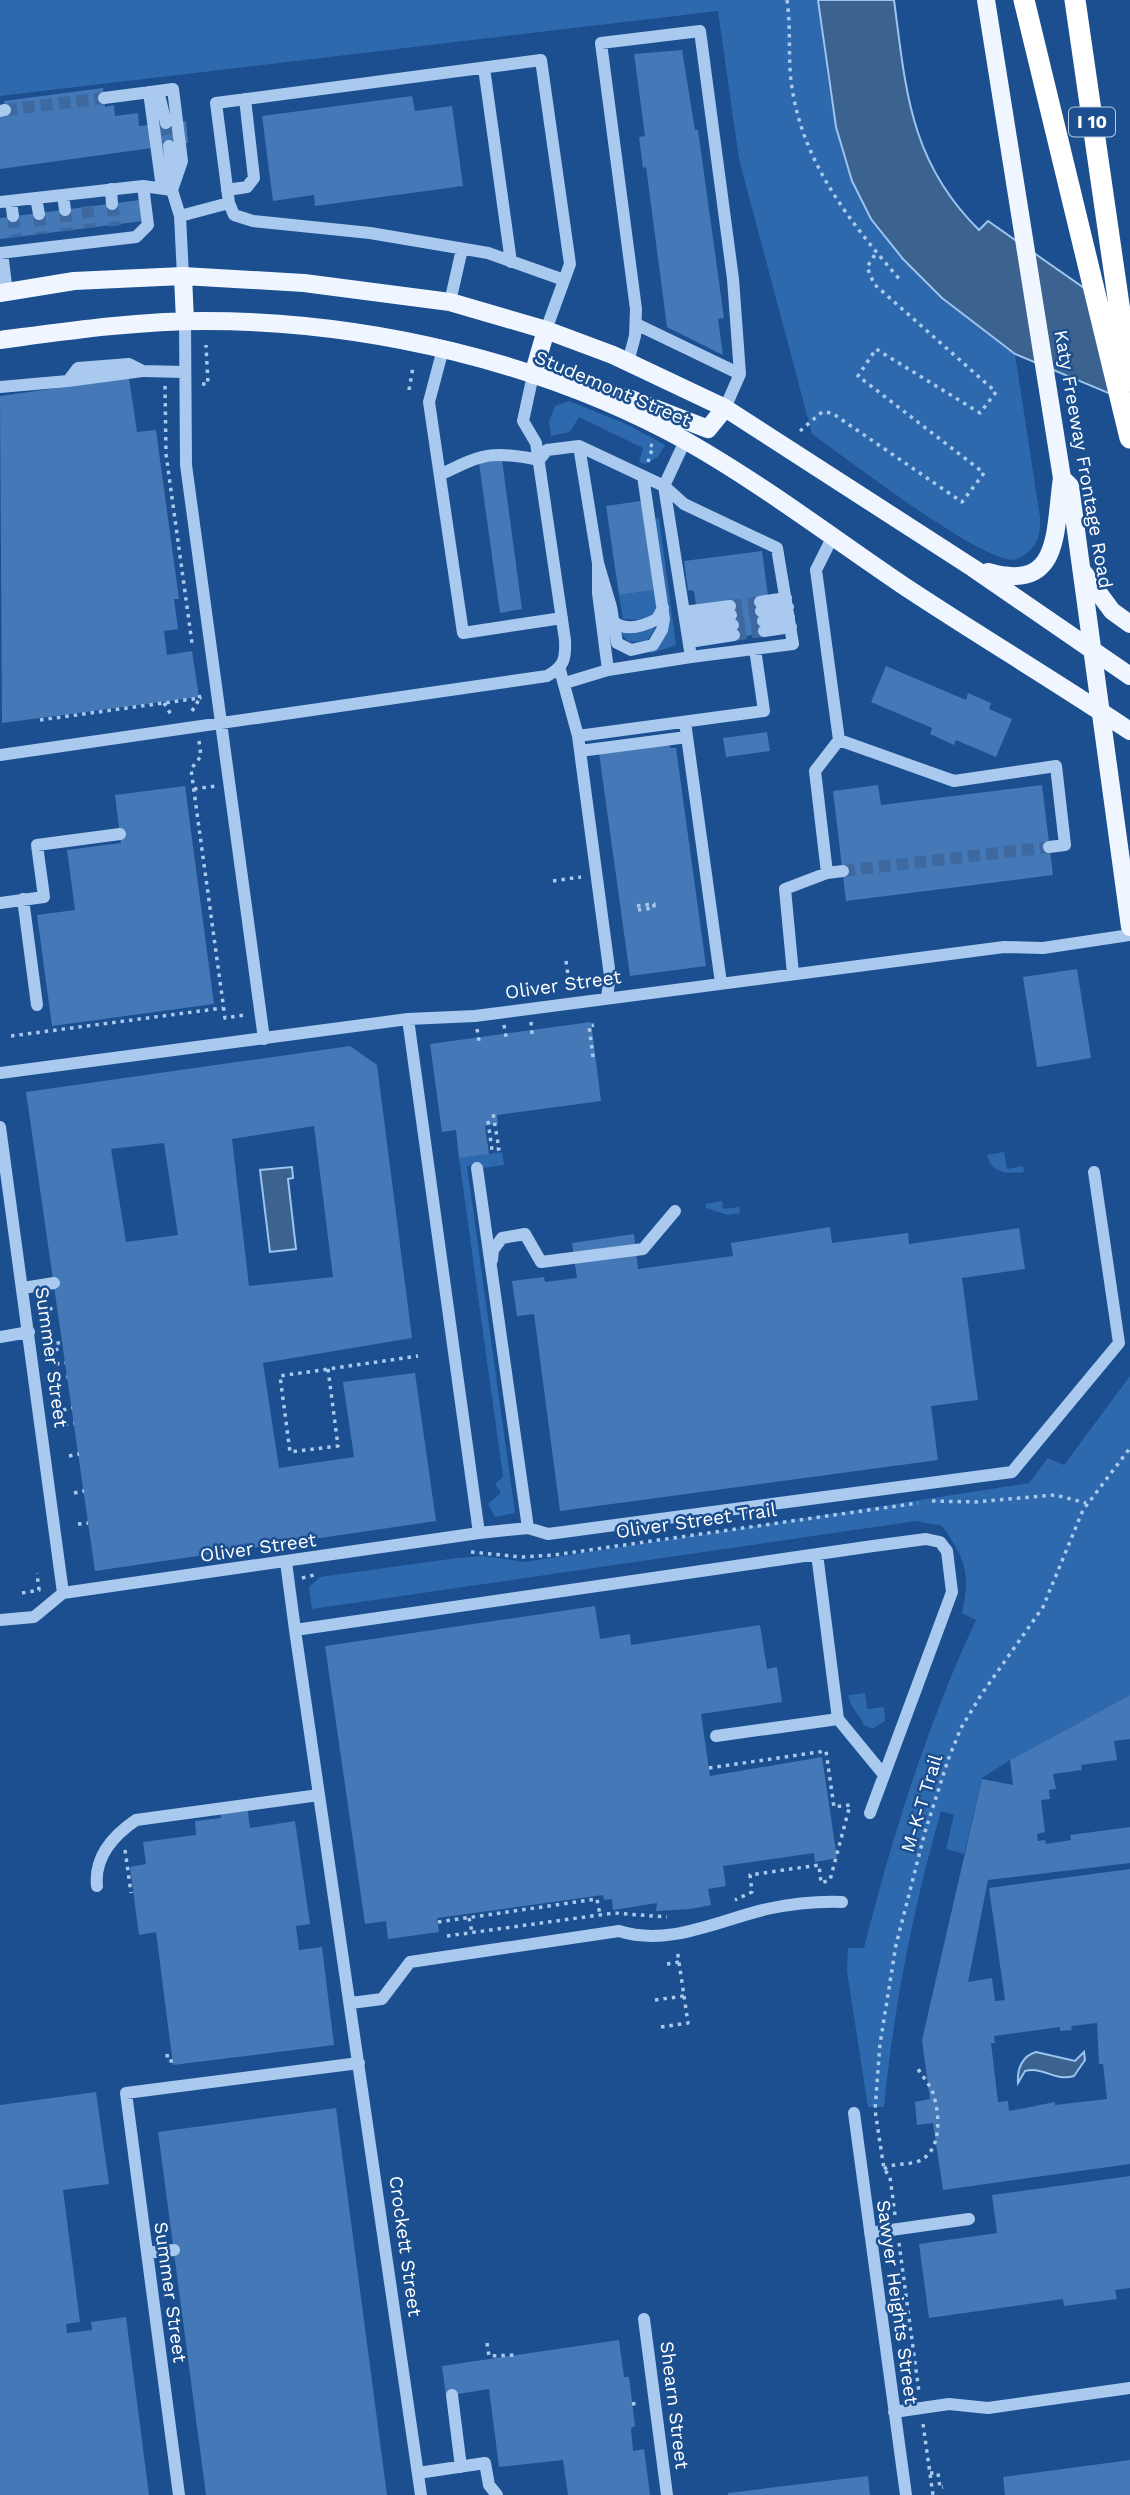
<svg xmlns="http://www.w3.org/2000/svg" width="1130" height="2495" viewBox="0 0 1130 2495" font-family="'Work Sans',sans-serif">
<rect width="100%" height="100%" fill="#1b4f8f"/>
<path fill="#2e69ad" d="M0,0H818C825,55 829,112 846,164C873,246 949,304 1015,354L1040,517C1041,538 1035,552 1014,560C981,562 846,458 812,434L739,159L718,11L0,96Z
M569,401L626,424L665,445L658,457L645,464L639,462L643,448L579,417L570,432L551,436L549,421L555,406Z
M659,518L676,645L649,654L666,636L669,618L655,519Z
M654,590L657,605L654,614L643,620L623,619L619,595Z
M659,622L647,641L629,642L620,633Z
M502,1152L504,1165L482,1168V1163L467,1166L515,1513L495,1517L488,1504L501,1493L495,1484L503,1477L459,1158Z
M1004,1152L1007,1169L1023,1166L1024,1172C1006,1174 993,1174 987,1155Z
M722,1201L723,1209L739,1207L740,1213L728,1215L706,1208L705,1204Z
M1130,1376V1695L1010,1760L982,1778L964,1854L946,1849L954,1815L941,1811C913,1909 894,2006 884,2107H868L847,1971L848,1948H864C892,1837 927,1725 976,1620L962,1613C971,1573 965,1558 942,1526L916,1521L312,1609L309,1587L320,1577L457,1558L483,1556L525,1562L1029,1483L1048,1458L1064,1465Z
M865,1693L867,1709L884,1707L885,1721L872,1729L864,1725C859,1713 850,1708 848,1695Z"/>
<path fill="#3c6290" stroke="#9cc4f0" stroke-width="2" d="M818,0H894C906,91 910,162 979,230L988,221L1130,320V402L1015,354L942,298L903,259L871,219L852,181L836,127Z
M292,1167L293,1178L288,1179L296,1249L270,1252L260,1170Z
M1036,2052L1075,2061L1084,2052L1085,2060L1074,2076C1055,2082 1043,2066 1025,2071L1018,2083C1017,2069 1022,2056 1036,2052Z"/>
<path fill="#4478b7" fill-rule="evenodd" d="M682,50L695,130H698L724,318L718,319L723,355L667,327L646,167L643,168L639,137L645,136L634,54Z
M103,88L105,107L114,105L115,116L138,113L139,126L186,121L188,143L0,169V117H6L4,101Z
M412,96L415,111L452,106L463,186L315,206L314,195L273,201L262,116Z
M140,200L143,221L0,239V218Z
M129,378L137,432L156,430L179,599H174L178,629L164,631L167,655L192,651L199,697L2,723L0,396Z
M502,460L522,609L500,613L479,463Z
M641,501L654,590L619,595L606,506Z
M762,551L768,596L764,633L734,638L696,605L694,591L688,590L684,561Z
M886,666L966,700L968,693L991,703L989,709L1012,719L996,757L956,740L954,745L930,734L932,728L871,702Z
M767,732L770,751L726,757L723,738Z
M669,743L670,748H676L706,966L630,976L599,753Z
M878,785L881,805L1042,785L1053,875L846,901L833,791Z
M185,786L214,1004L52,1026L37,915L75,910L67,850L121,843L115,795Z
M1077,969L1091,1058L1037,1067L1023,977Z
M591,1022L601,1101L497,1115L498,1124L485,1126L489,1154L459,1158L456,1130L442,1132L430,1044Z
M350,1046L377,1065L412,1338L263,1363L279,1468L354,1457L343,1382L415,1373L436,1521L95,1571L26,1092ZM314,1126L333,1277L249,1286L232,1139ZM164,1143L178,1235L126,1242L111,1149Z
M830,1227L832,1243L908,1233L909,1244L1019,1228L1025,1269L962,1278L978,1400L931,1406L938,1460L560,1511L534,1314L517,1316L512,1281L544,1277L545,1282L577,1278L572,1243L634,1234L638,1269L733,1256L731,1243Z
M595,1606L600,1639L630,1634L631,1645L760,1625L767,1669L777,1667L782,1702L701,1714L710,1776L822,1757L837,1858L815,1862L814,1853L723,1866L726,1886L708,1889L711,1905L691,1909L656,1911L657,1903L613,1910L612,1899L604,1900L603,1895L437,1918L439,1932L388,1939L386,1921L365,1924L325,1646Z
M1130,1695V1739L1114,1741L1117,1760L1081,1765L1082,1770L1053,1774L1056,1789L1049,1790L1050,1799L1041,1800L1045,1832L1037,1834L1038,1841L1045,1840L1046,1844L1071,1840L1070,1835L1130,1827V1863L988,1880L968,1982L992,1978L995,2001L1005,2000L989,1888L1130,1869V2164L943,2190L933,2123L917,2125L915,2102L930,2099L922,2040L982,1779L1013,1785L1010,1760ZM1097,2023L1099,2064H1103L1107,2099L1055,2105V2102L1009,2111L1008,2101L998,2102L991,2043H995L994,2036L1060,2027V2031L1072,2030L1071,2026Z
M247,1805L250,1828L295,1821L310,1924L296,1926L299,1950L322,1947L334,2045L173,2065L156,1932L139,1935L130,1867L146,1864L143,1842L196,1835L195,1821L221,1818L220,1809Z
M96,2092L109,2184L63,2190L80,2322L66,2324L67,2333L92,2330L91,2322L126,2317L149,2495H0V2105Z
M336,2108L387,2495H206L158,2132Z
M1130,2176V2288L1115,2290L1117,2299L1064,2306L1063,2299L929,2318L919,2244L997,2233L992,2195Z
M619,2340L624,2377H629L635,2426L631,2428L633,2451L644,2449L650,2495H568L563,2460L499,2467L489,2389L446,2396L442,2366Z
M1130,2460V2495H1005L1003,2477Z
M868,2476L870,2495H728V2493Z"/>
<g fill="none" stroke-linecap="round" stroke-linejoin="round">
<path stroke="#3d69a0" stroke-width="12" stroke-dasharray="12 6" stroke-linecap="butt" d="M5,110L104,98
M166,123L169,146
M112,204L115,226
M87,206L90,228
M65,210L67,231
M39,214L41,234
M13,216L16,237
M730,606L760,602
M731,615L761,611
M733,625L763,621
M734,635L764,631
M843,871L1049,847"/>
<path stroke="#a9c9ee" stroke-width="3.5" stroke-dasharray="3.5 5" stroke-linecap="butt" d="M787,0C791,27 788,54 791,81C801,161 849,221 901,281
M202,384H208L206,345
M165,386L166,454L192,643
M409,390L413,367
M800,431L822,412L832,413L962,502L984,473L858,376L876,349L980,413L996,392L874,284L867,267L876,253
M648,462L653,446L650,445
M164,703L172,716
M192,711L200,698
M40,720L200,698L199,695
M199,741L201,756L191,769L225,1018L244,1015
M194,789L216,786
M553,881L581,877
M637,906L654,904V908L638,910
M566,961L570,989
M531,1022L532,1034
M504,1025L506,1037
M477,1029L479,1041
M11,1036L223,1008
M593,1057L589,1026L594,1025
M488,1121L492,1150L499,1149L493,1113
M49,1309L57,1308
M55,1350L59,1349L58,1341L62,1340
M56,1364L65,1363
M328,1369L338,1446L290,1452L280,1376L418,1356
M58,1379L67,1377
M63,1410L72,1408
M65,1424L74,1423
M69,1456L79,1454
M74,1493L84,1491
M932,1501L975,1502L1055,1495L1086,1503
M78,1524L88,1523
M471,1552L522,1557L554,1555L918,1503
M302,1578L318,1574
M22,1593L39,1590L37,1573
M709,1768L826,1751L834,1807L850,1805L830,1880L821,1883L819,1865L750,1875L752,1892L735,1900
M125,1850L131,1893
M469,1918L472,1932
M438,1922L597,1899L600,1915
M447,1936L614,1913L667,1917
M667,1964L679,1962
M655,2000L684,1996
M661,2027L688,2023L677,1949
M167,2054L168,2061H173
M884,2169C893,2163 905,2165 916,2162C943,2154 940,2114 933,2093C930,2085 923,2077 918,2069
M895,2215L890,2177L884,2169L875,2110L880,2044L896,1945L925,1832L948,1760L961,1728L981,1695L1043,1607L1083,1510L1130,1448
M899,2243L919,2392
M487,2343L489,2356L516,2355
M632,2404L640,2403
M923,2424L933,2495
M930,2473H938L940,2488L943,2487"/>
<path stroke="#a9c9ee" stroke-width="12" d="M484,68L511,262
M158,91L173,89L182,161L172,190
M149,92L162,188
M104,98L158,91L166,123
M0,111L5,110
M169,146L172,183
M111,189L112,204
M227,190L247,187L254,178L245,99
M63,195L65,210
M36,198L39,214
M11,201L13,216
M0,202L143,186L172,190L180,216
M0,253L136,237L148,225L143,186
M2,253L7,292
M183,276L180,216L229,203
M450,302L462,249
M185,321L186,465L264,1039
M636,324L740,374
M546,330C554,308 562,286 570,264L541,60L216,103L229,203L234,215L253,221L370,233L488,253L564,280
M443,349L429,402L463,633L562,618
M628,362L635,336L636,309L601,43L700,31L733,279L740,374L725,408
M68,381L142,371
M0,387L68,381L78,368L129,364L143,371L184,372
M579,446L598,563V593L608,670
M440,475C482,454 492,450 539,460L547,450L579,446L664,486L684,504L777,548L793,644L691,657L664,486L685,441
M832,538L816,570L839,740L815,771L827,873L843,871
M598,563L611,607L617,643L631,650L653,645L662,630L664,619L643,476
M760,602L786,598
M761,611L788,607
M684,612L730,606
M686,621L731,615
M763,621L789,617
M614,622C627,632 644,626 657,619L663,608
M764,631L791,627
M688,632L733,625
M689,642L734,635
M560,670L578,736L610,976L607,997
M565,683L608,670L691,657
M685,722L721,983
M578,736L764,711L755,649
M839,740L954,781L1056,766L1065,845L1049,847
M580,751L687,737
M0,755L547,676C564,667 566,659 565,640L536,443L523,421L533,375
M23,899L37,1005
M0,903L44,897L37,845L120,834
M793,974L785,889L827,873
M408,1019L479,1533
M0,1073L408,1019L475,1016L1004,947L1043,948L1130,935
M0,1127L63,1593
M477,1168L528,1528
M492,1260L493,1250L502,1238L525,1234L541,1262L643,1249L675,1211
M23,1288L54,1283
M0,1337L29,1332
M817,1554L838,1719L884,1775
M286,1562L295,1630
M0,1620L34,1617L63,1593L479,1533L528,1528L548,1534L1012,1472L1119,1343L1094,1172
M716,1736L838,1719
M97,1886C94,1857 114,1835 136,1820L319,1795
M351,2003L382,1999L410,1962L619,1931C669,1947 719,1920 767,1909C791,1904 817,1901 842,1902
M854,2113L906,2495
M870,2233L969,2219
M147,2253L174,2250
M644,2319L667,2495
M452,2395L461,2467
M894,2412L949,2404L988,2408L1130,2388
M418,2473L485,2463L489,2485L497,2495
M179,2495L126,2093L359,2063
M421,2495L295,1630L873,1546L926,1539L940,1542L947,1551L952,1592L870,1813"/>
<path stroke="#f0f6ff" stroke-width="18" d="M986,0L1062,478L1070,486L1130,927
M183,276L185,321
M0,293L74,281L183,276L304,283L450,302L546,330L613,355L725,408L973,568L1130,676
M0,340C68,331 136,321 204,321C368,321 544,362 688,442C765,486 837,541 910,590C983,638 1058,683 1130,731
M533,375L546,330
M595,395L628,398L708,429L725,408
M988,572C1062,593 1054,531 1062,478
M1084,573L1112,611L1130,624"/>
<path stroke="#fff" stroke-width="21" d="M1024,0L1130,438
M1075,0L1130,381"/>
</g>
<g text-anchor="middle" stroke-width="5" stroke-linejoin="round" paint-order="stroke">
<rect fill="#1b4f8f" stroke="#bbcadd" stroke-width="2" x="1069" y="107.5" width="46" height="29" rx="5"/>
<g font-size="18" font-weight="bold" fill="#fff">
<text x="1092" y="128">I 10</text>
</g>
<g font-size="19" fill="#fff" stroke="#1b4f8f">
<text transform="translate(613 388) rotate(23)" y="7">Studemont Street</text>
<text transform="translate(1084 459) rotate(80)" y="7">Katy Freeway Frontage Road</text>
<text transform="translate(563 984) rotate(-8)" y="7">Oliver Street</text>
<text transform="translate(52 1357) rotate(82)" y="7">Summer Street</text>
<text transform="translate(696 1520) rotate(-8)" y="7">Oliver Street Trail</text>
<text transform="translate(258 1547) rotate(-8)" y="7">Oliver Street</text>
<text transform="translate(921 1803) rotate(-73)" y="7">M-K-T Trail</text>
<text transform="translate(406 2246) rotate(82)" y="7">Crockett Street</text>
<text transform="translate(171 2292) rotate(82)" y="7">Summer Street</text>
<text transform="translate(898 2302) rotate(82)" y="7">Sawyer Heights Street</text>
<text transform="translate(675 2405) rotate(83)" y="7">Shearn Street</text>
</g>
</g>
</svg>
